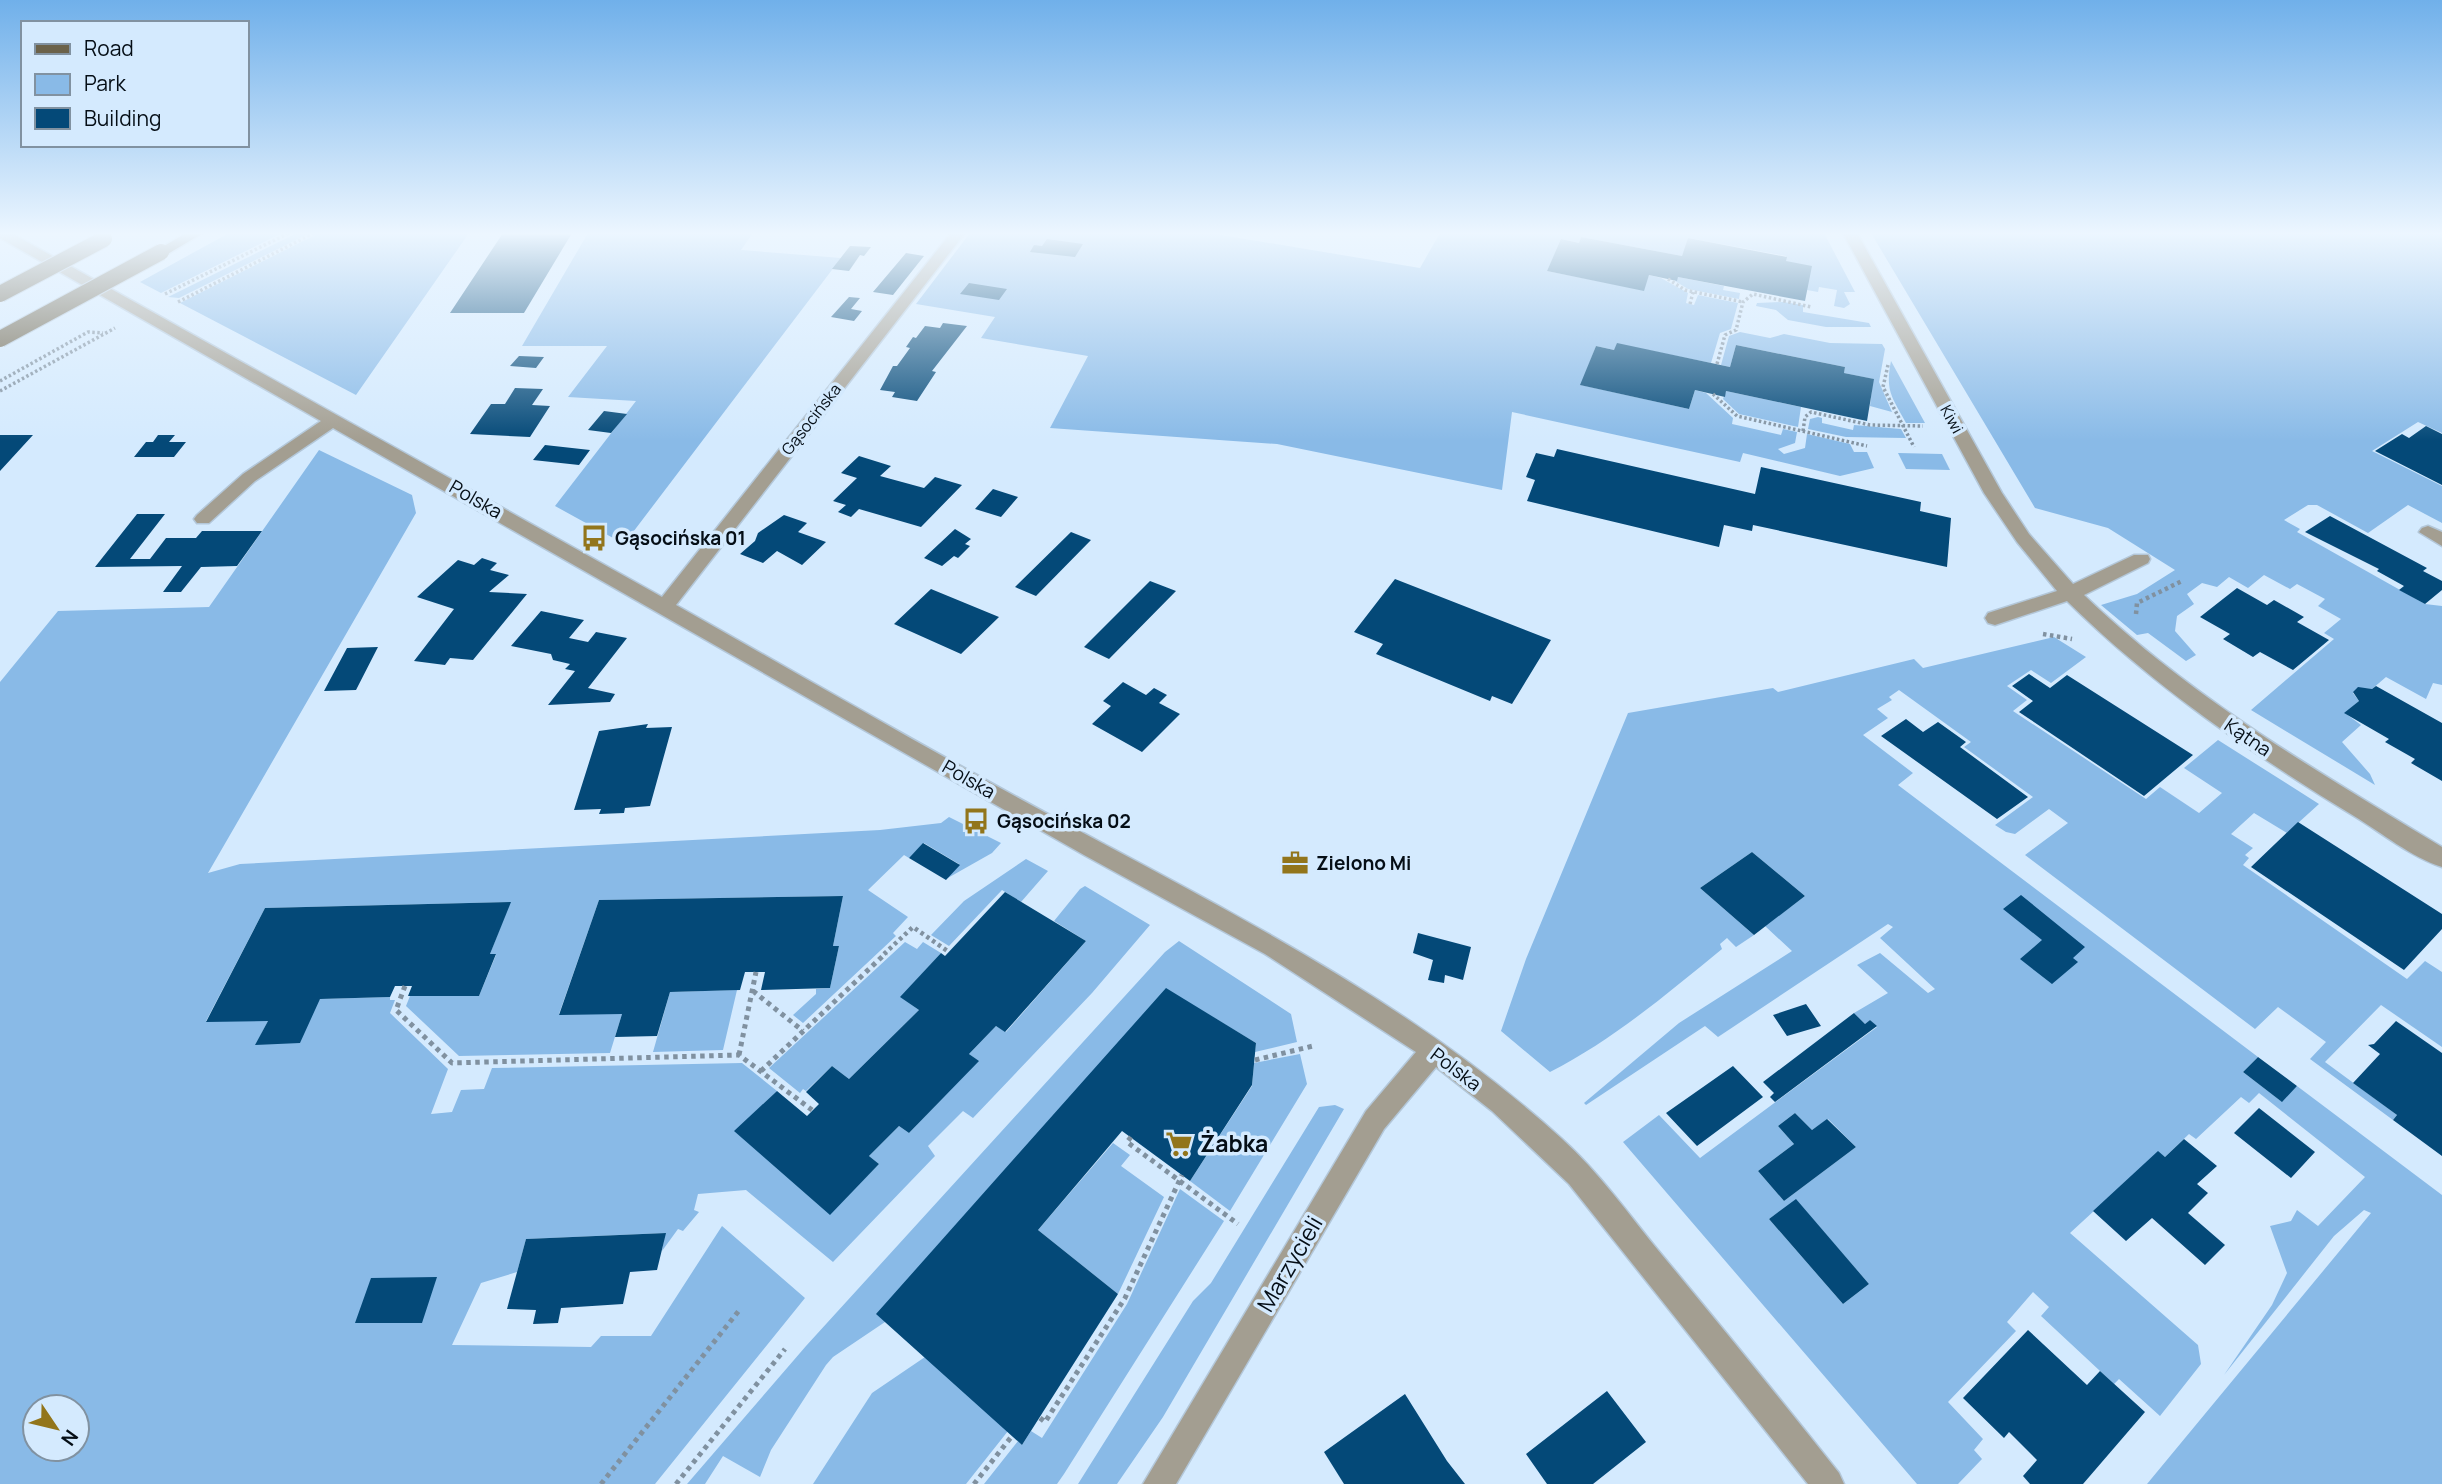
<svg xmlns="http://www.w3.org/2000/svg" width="2442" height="1484" viewBox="0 0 2442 1484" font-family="Manrope,sans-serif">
<rect width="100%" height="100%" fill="#d4eafe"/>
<path fill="#89bae7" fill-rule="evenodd" d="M229,233H282L161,293L140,282Z
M297,233H310L179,298L168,297Z
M319,233H469L356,395L180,303Z
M588,233H753L741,250L841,258L624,544L555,506L636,401L568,397L607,346H522Z
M970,233H1209L1420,268L1440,233H1824L1855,292H1844L1850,304L1844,308L1834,306L1837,290L1819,287L1818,292L1807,290L1786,261V256L1689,238L1682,256L1581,237L1579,243L1562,239L1547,271L1643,290L1649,275L1661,278L1688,293L1686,303L1694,305L1698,295L1738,303L1731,329L1720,333L1711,363L1618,344L1614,350L1596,346L1581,385L1689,409L1695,390L1706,393L1733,418L1732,424L1781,435L1783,429L1797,432L1795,443L1778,449L1784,454L1805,448L1807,434L1850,444L1854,452H1867L1874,468L1840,476L1743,453L1740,462L1512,412L1502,490L1277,444L1050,428L1088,356L981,338L995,317L916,304Z
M1871,233H2442V433L2418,422L2372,451L2442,486V523L2408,505L2368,533L2317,505H2308L2284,520L2300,529L2297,532L2425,604L2442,606V685L2433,683L2426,699L2386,677L2372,689L2358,688L2353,693L2359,701L2345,713L2361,725L2342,742L2370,774L2375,785L2251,710L2334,639L2324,633L2341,619L2318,606L2325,599L2297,584L2290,589L2264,575L2248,588L2229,577L2217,587L2202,583L2187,594L2194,604L2177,616L2175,631L2196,655L2186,661L2148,633L2137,635L2101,605L2137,594L2175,570L2108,528L2035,508Z
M1678,277L1724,286L1723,290L1740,293L1739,299L1688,289L1675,281Z
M1783,302L1803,305V312L1869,323L1871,327H1826L1788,320L1776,310L1756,306L1757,303Z
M1740,332L1770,338L1784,334L1830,343L1882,344L1885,349L1879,382L1892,412L1870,406L1873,379L1844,373L1845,367L1736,345L1730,367L1721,365L1729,336Z
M1891,361L1925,423H1906C1892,397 1885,391 1891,361Z
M1726,391L1801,407L1798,427L1739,414L1723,399Z
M1818,417L1822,418V423L1853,430L1854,425L1901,429L1906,438L1846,437L1808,429L1810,419Z
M319,450L412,495L416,513L208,873L240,864L880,830L941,823L949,817L1001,843L992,853L946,879L959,864L924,843L909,858L904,855L868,890L908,917L893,933L896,936L803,1023L793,1015L816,994V989L830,988L839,946H833L843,896L599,900L559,1014H622L610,1053L459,1056L406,1006L410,996H479L496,955L490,954L510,902L265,908L206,1021H268L256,1044L320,999L390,997V1000H395L390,1013L448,1069L431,1114L452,1112L461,1090L484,1089L492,1068L742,1063L777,1091L735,1131L830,1214L879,1164L869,1156L899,1126L909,1133L978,1061L969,1054L996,1026L1006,1032L1086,941L1054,921L1080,889L1085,886L1150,925L1092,993L973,1118L963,1111L928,1146L935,1156L833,1262L746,1190L698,1194L694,1210L699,1212L683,1231L678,1229L662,1251L665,1233L526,1239L517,1272L481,1283L452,1345L591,1347L601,1336H651L722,1226L805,1298L655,1484H0V682L58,611L209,607ZM35,1407H77V1449H35Z
M1898,453L1942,454L1950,470L1906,469Z
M2054,637L2086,657L2051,683L2031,670L2007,686L2027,700L2013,711L2146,799L2160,787L2199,813L2222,793L2184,768L2218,740L2319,804L2287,833L2254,813L2231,834L2253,848L2245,855L2249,858L2243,865L2407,979L2425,961L2442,972V1047L2381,1005L2325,1062L2397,1115L2393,1120L2310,1059L2326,1042L2278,1007L2255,1029L2025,855L2068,823L2049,809L2015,834L2006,832L1995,825L2033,797L1964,747L1971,742L1899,690L1889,697L1892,700L1877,709L1888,718L1863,735L1913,773L1898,785L2258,1057L2243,1072L2281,1101L2297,1086L2442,1195V1484H2147L2371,1213L2364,1210L2334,1236L2224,1375L2272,1305L2287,1273L2270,1226L2291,1221L2297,1210L2318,1226L2365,1177L2259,1093L2249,1103L2241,1097L2196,1139L2189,1134L2165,1157L2158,1152L2070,1233L2198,1345L2201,1364L2160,1416L2119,1379L2114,1384L2041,1316L2049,1307L2033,1292L2007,1322L2016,1331L1948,1402L1983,1439L1974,1450L1982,1459L1958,1484H1917L1623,1142L1659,1115L1700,1158L1877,1027L1870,1020L1865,1024L1854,1013L1888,993L1857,965L1880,953L1928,993L1935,989L1880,938L1893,927L1888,924L1718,1037L1705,1026L1586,1105L1584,1103L1679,1023L1792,951L1765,926L1805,896L1752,852L1700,888L1754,935L1736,947L1727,938L1720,944L1722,949C1668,993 1613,1040 1550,1072L1501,1031L1526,959L1628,713L1773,688L1778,692L1914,659L1923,668ZM1795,1113L1812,1130L1828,1119L1856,1147L1784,1201L1758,1171L1794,1144L1778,1126ZM1796,1200L1869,1284L1843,1304L1769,1219Z
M1026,859L1048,871L1021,902L1002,890L949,946L931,935L964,901Z
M1179,941L1291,1014L1297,1042L1255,1052L1256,1043L1166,989L885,1322L833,1357L826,1365L771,1450L760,1477L723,1456L705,1484H687L806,1346L1165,952Z
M905,942L917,949L923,942L941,953L901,997L919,1010L849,1079L832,1066L806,1091L803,1089L800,1093L769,1068Z
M737,990L723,1050L653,1052L670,992Z
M1300,1054L1307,1084L1230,1211L1190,1181L1252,1086L1254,1063Z
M1335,1105L1344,1109L1163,1417L1117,1484H1078L1193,1301L1211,1283L1319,1107Z
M1113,1143L1130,1155L1121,1166L1164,1197L1118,1294L1038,1230Z
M1180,1189L1224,1221L1064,1474L1057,1484H984L1018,1441L1022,1445L1031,1431L1042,1438L1127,1304Z
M925,1357L1008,1431L966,1484H813L872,1393Z"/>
<path fill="#044978" d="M503,233H572L524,313H450Z
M1581,237L1682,256L1688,238L1787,257L1786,261L1812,266L1805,301L1678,277L1677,281L1649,275L1644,291L1547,271L1561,239L1579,243Z
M1047,239L1083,244L1075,257L1030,252L1034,245L1042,246Z
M850,246L871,247L864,256L860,255L849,271L832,269Z
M906,253L924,256L893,295L873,292Z
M969,283L1007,289L999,300L960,294Z
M849,297L860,298L851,309L862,311L854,321L831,317Z
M943,323L967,326L932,371L936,372L917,401L892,397L895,392L880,390L893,366H897L910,348L906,347L913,337L916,338L925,326L940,328Z
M1617,343L1730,367L1736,345L1845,367L1844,373L1874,379L1867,421L1726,391L1725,397L1695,390L1689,409L1580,385L1596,346L1614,350Z
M519,356L544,357L536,368L510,366Z
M515,388L543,389L532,405L550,406L530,437L470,434L491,404H505Z
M604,411L627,414L611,433L588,430Z
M2426,426L2442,434V485L2375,451L2402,434L2409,438Z
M0,435H33L0,471Z
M158,435H175L169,442H186L174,457H134L146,442H153Z
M545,445L590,450L579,465L533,460Z
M1557,449L1755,494L1761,467L1921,502L1920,511L1951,518L1947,567L1753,525L1752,531L1724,525L1719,547L1527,501L1535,480L1526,477L1536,453L1554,457Z
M859,456L891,466L880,476L924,488L935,477L962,485L921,527L859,509L851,517L838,512L846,505L833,501L857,478L841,473Z
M993,489L1018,497L1001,517L975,509Z
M137,514H165L130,559H150L166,538H196L202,531H262L237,566L201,567L181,592H163L182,566L95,567Z
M784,515L807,523L798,532L826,542L802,565L777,551L763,563L740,554L755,541L758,533Z
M2330,516L2427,568L2423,571L2442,581V590L2425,604L2399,590L2404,586L2377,571L2379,569L2305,532Z
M955,529L971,539L965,544L970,546L958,558L954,556L942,566L924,558Z
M1071,532L1091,540L1036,596L1015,587Z
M482,558L497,563L490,570L509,575L489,592L527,594L473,660L450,658L445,665L414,661L454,609L417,597L458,560L474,565Z
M1395,579L1551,640L1512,704L1492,696L1490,701L1376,654L1383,644L1354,632Z
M1150,581L1176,591L1109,659L1084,647Z
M2237,588L2267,605L2274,600L2304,617L2297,622L2329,640L2293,670L2260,652L2253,657L2223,639L2230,634L2200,617Z
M931,589L999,617L961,654L894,624Z
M541,611L584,620L569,638L588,642L596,632L627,638L588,688L615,694L610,702L548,705L575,671L565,669L570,664L553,660L551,654L511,646Z
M378,647L356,690L324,691L347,648Z
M2029,674L2050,688L2067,675L2193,755L2144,796L2019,712L2033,701L2012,686Z
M1123,682L1146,695L1154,688L1167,695L1159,703L1180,714L1142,752L1092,724L1111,706L1103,701Z
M2376,686L2442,723V781L2411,763L2415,759L2385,742L2389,739L2344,713L2359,701L2353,692L2358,687L2372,689Z
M1906,719L1923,732L1938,722L1966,742L1960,747L2028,797L1997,819L1881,736Z
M648,724L646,728L672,727L650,806L625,808L624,813L599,814L601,809L574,810L599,731Z
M2298,822L2442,914V929L2404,970L2251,867Z
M923,843L960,865L946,880L909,858Z
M1752,852L1805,896L1754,935L1700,888Z
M1005,892L1086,941L1005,1032L996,1026L969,1054L979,1061L909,1133L899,1126L869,1156L879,1164L830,1215L734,1131L777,1091L807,1116L819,1104L806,1092L832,1066L849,1079L919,1010L900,997L941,953L945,956Z
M2021,895L2085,947L2073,958L2078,962L2052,984L2020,959L2042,940L2003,909Z
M843,896L833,946H839L830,988L761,990L765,972H745L740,990L670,992L657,1036L615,1037L622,1014L559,1015L599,900Z
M511,902L490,954H496L479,996H408L412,986H395L390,997L320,999L300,1043L255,1045L268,1021L206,1022L265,908Z
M1418,933L1471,947L1463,980L1445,975L1444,983L1428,980L1433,960L1413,953Z
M1166,988L1256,1043L1252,1085L1190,1181L1122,1131L1038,1230L1118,1294L1022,1445L876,1314Z
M1806,1004L1821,1026L1787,1036L1773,1015Z
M1854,1013L1865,1024L1870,1020L1877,1026L1775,1102L1770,1097L1774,1093L1763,1082Z
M2396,1021L2442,1053V1156L2393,1120L2397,1115L2353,1083L2380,1054L2368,1045L2374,1044Z
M2258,1057L2297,1086L2282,1102L2243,1072Z
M1733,1066L1763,1097L1697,1146L1666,1113Z
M2259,1108L2315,1152L2291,1178L2234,1133Z
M1795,1113L1812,1130L1827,1119L1856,1147L1784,1201L1758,1171L1794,1144L1778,1126Z
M2184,1139L2217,1166L2197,1184L2208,1193L2188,1213L2225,1245L2205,1265L2152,1218L2126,1241L2093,1211L2158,1151L2165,1157Z
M1796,1199L1869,1284L1843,1304L1769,1219Z
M666,1233L657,1270L630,1272L623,1304L561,1308L558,1323L533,1324L536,1310L507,1309L526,1239Z
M437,1277L422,1323H355L371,1278Z
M2028,1330L2087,1385L2100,1371L2145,1412L2083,1484H2030L2023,1476L2037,1460L2009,1432L2004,1438L1963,1398Z
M1607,1391L1646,1442L1593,1484H1547L1526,1454Z
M1405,1394L1447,1461L1465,1484H1344L1324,1452Z"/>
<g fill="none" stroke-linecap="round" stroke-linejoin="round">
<g stroke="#b3c7d9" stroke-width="3">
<path id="minor" d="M0,233H11L662,597L951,233H965L676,605C818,685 958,767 1102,843C1263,929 1424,1014 1561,1138C1599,1172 1629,1215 1662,1255C1722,1327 1781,1400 1839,1473L1844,1484H1808L1569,1184L1492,1111L1436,1067L1384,1129L1176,1484H1143L1366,1111L1416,1052L1265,954L1084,855L333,428L255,481L209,523H197L194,519L197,515L243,474L321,421L0,238Z
M1843,233H1857L2002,493L2029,534L2073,584L2134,555H2148L2150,559L2148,563L2084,595C2190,697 2316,771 2442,847V867C2411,857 2382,833 2354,816C2251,753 2153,686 2067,601L1995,625L1988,623L1985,618L1988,613L2057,591L2017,542L1984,493Z
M2428,526L2442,532V546L2419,532L2422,528Z"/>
</g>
<g stroke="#b3c7d9" stroke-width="3">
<path id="major" d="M186,233H203L166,255L154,252Z"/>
</g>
<path stroke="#8091a0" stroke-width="3.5" stroke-dasharray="2.5 2.5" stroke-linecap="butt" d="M1668,279L1685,290L1743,302
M165,294L289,233
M178,302L314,233
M1690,304L1693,292
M1717,364L1725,335L1736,330L1743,302L1753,294L1811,307
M1888,365L1883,387L1914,447
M0,381L88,332L103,333
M0,391L115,328
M1713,394L1737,416L1867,446
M1803,431L1805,417L1811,412L1870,425L1923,426"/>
<path stroke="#8091a0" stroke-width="4.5" stroke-dasharray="3.5 3.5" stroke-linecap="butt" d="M2136,614L2137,603L2182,581
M2043,634L2072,639
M884,954L913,927L949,952"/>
<path stroke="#8091a0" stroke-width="5" stroke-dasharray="4.5 4.5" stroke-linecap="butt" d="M405,986L396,1010L452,1063L739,1055L812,1110
M753,991L803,1031
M739,1055L756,972
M1255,1060L1313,1046
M761,1071L886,953
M1131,1137L1127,1142L1238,1224
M1040,1418L1045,1422L1125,1298L1182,1175
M601,1484L741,1308
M676,1484L785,1349
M974,1484L1012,1436"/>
<use href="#minor" fill="#a39e91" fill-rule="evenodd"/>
<use href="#major" fill="#6b624a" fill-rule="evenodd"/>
<g stroke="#b3c7d9" stroke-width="18" stroke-linecap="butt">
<path id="major-bridge" d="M0,294L104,239
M0,339L161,252"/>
</g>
<use href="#major-bridge" stroke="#6b624a" stroke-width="16"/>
</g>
<linearGradient id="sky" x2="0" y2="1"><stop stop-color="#70b0ea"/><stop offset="0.53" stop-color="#ecf6ff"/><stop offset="1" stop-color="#ecf6ff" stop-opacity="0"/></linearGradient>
<rect width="2442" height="441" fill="url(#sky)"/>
<defs>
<g id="bus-bare" transform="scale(2.1)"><path d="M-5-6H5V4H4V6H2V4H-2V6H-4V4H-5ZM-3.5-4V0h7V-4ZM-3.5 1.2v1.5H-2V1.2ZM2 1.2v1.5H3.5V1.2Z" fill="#92751b" stroke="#d4eafe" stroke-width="2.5" paint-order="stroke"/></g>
<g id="office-bare" transform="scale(2.1)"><path d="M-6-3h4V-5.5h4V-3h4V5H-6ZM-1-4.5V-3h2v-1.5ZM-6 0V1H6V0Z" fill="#92751b" stroke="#d4eafe" stroke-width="2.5" paint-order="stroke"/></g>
<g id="supermarket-bare" transform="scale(2.1)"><path d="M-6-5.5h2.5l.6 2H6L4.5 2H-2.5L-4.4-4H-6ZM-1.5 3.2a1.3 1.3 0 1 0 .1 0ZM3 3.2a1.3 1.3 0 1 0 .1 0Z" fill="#92751b" stroke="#d4eafe" stroke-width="2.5" paint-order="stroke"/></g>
</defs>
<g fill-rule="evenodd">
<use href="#bus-bare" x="594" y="538"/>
<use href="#bus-bare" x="976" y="821"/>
<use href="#office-bare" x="1295" y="863"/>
<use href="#supermarket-bare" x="1179" y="1144"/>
</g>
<g text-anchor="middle" stroke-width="7" stroke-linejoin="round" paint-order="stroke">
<g font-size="16" fill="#050e16" stroke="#d4eafe">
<text transform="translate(811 419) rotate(-52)" y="6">Gąsocińska</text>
<text transform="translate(1952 419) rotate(61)" y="6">Kiwi</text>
</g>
<g font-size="19" fill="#050e16" stroke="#d4eafe">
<text transform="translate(476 499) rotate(30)" y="7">Polska</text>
<text transform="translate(2248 737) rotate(34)" y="7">Kątna</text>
<text transform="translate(969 779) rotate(30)" y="7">Polska</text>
<text transform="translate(1456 1069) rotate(37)" y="7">Polska</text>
</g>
<g font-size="19" font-weight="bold" fill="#050e16" stroke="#d4eafe" text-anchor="start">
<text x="615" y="545">Gąsocińska 01</text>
<text x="997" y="828">Gąsocińska 02</text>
<text x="1316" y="870">Zielono Mi</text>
</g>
<g font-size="23" font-weight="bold" fill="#050e16" stroke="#d4eafe" text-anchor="start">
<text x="1200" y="1152">Żabka</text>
</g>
<g font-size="23" fill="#050e16" stroke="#d4eafe">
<text transform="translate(1290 1264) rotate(-60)" y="8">Marzycieli</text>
</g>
</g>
<rect x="21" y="21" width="228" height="126" fill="#d4eafe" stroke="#8192a1" stroke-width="2"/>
<rect x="35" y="44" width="35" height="10" fill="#6b624a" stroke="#8192a1" stroke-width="2"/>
<text x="84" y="56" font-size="21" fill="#050e16">Road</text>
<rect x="35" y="74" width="35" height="21" fill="#89bae7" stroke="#8192a1" stroke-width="2"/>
<text x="84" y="91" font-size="21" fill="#050e16">Park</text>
<rect x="35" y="108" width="35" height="21" fill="#044978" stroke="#8192a1" stroke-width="2"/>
<text x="84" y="126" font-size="21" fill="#050e16">Building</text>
<g transform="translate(56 1428) rotate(125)"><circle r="33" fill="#d4eafe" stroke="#8192a1" stroke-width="2"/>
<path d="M0-5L12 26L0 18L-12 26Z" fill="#92751b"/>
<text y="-10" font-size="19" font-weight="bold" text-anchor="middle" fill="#050e16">N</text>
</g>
</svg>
